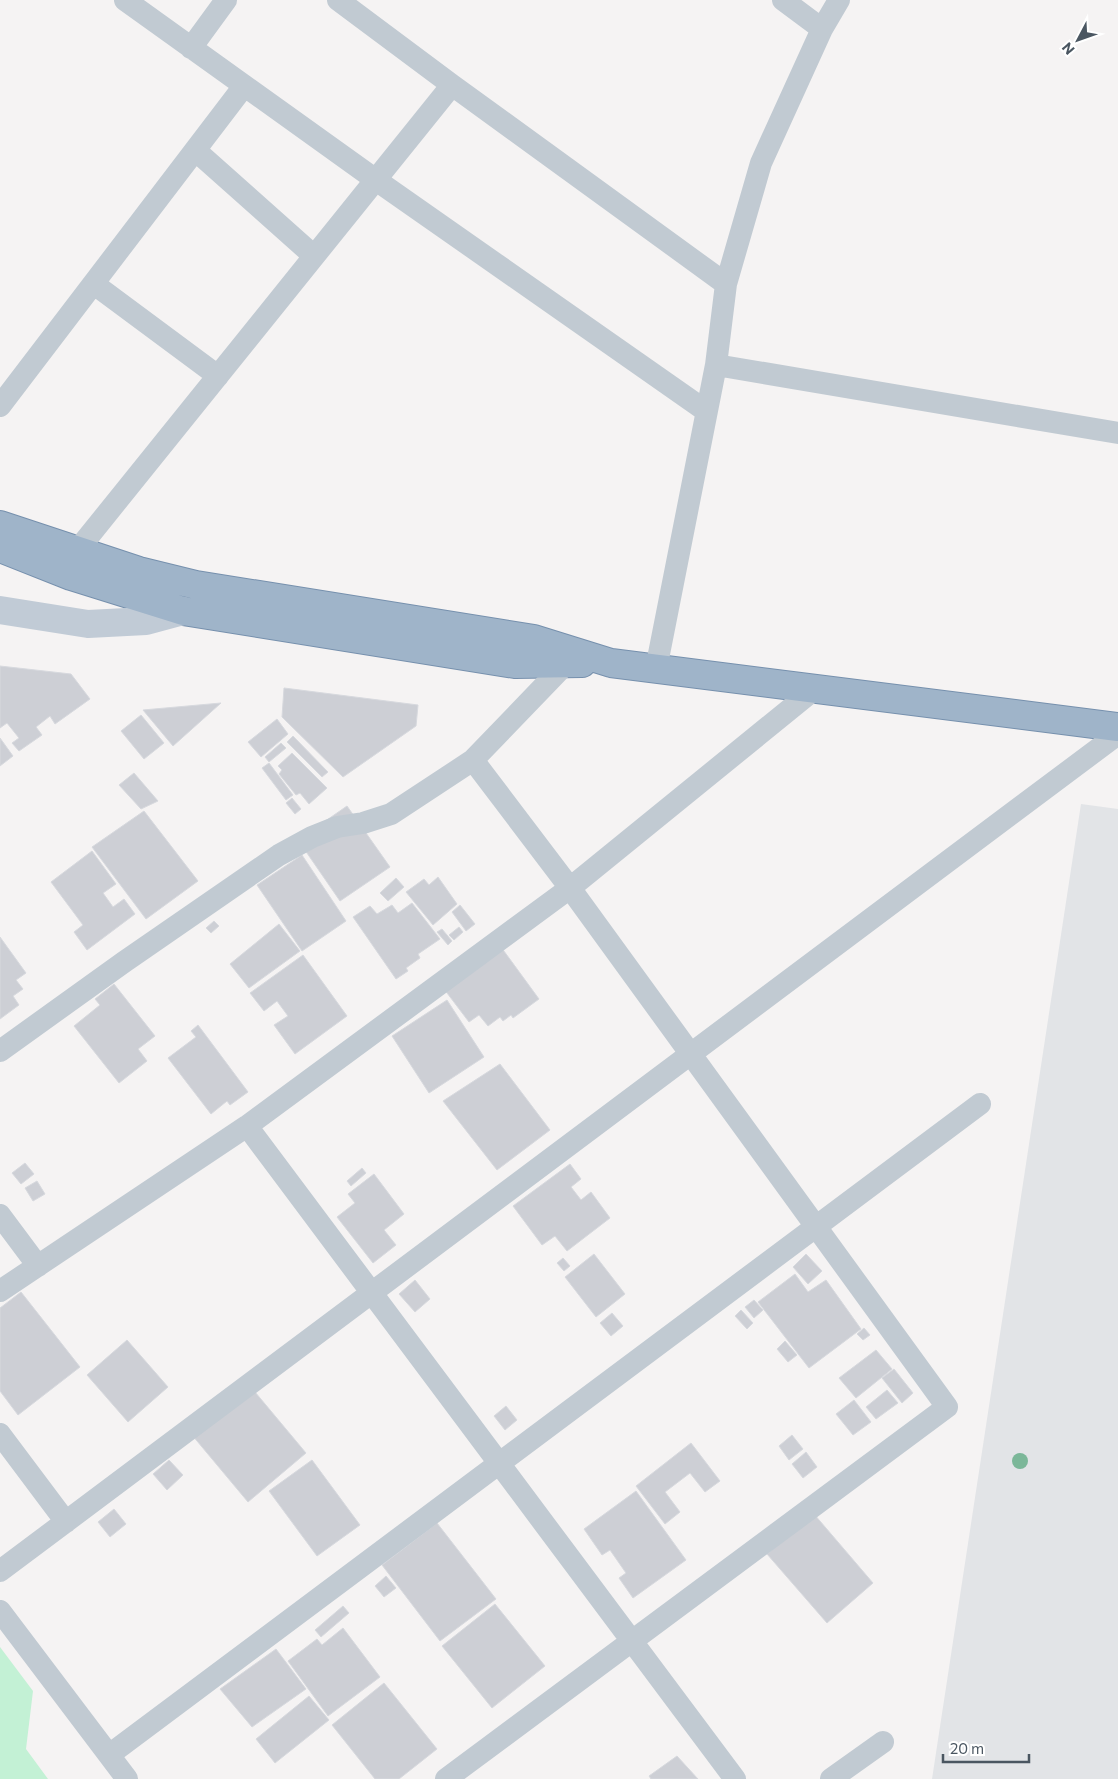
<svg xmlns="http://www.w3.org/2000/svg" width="1118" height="1779" viewBox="0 0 1118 1779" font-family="Commissioner,sans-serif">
<rect width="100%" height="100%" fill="#f5f3f3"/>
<path fill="#e2e4e7" d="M1081,804L1118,809V1779H932Z"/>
<path fill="#c3f1d5" d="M0,1647L33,1691L26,1749L48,1779H0Z"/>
<path fill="#cdcfd5" stroke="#d7d9de" d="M0,666L71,674L90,699L55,724L50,716L36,727L42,735L19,751L12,743L19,738L7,723L0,728Z
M284,688L418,705L416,726L343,777L282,717Z
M221,703L173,746L143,710Z
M141,715L164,743L144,759L121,731Z
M277,719L288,734L261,757L248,742Z
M293,736L328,772L322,777L287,742Z
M0,738L13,756L0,766Z
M281,743L286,748L269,762L265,757Z
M292,753L327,788L309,804L300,793L296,795L279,774L282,770L278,766Z
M269,763L293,795L286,800L262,768Z
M134,773L158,801L141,809L119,785Z
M292,798L301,809L295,814L286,803Z
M347,806L390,867L340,901L298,840Z
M144,811L198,881L146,919L92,847Z
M92,851L116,884L103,893L113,907L124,899L135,914L87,950L74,932L83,925L51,882Z
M302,855L346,921L302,951L257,885Z
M438,877L457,904L433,925L406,892L424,879L429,885Z
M396,878L404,887L388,901L380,893Z
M412,903L440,939L418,954L420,958L406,968L408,971L396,979L353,917L370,906L377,914L392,905L398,913Z
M460,905L475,924L466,931L452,912Z
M214,921L219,926L211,933L206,928Z
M279,924L300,951L249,988L230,964Z
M459,927L463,932L454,940L449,935Z
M442,929L452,941L448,945L437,932Z
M0,937L26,973L16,980L23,989L13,996L19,1005L0,1019Z
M501,947L539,999L513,1018L511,1015L503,1021L500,1017L488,1026L479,1015L469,1022L444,989Z
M303,955L347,1016L295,1054L274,1025L288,1016L277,1001L264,1011L250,993Z
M114,984L155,1036L138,1049L147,1061L119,1083L74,1026L100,1005L95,999Z
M447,1000L484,1057L429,1093L392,1036Z
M198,1025L248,1092L230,1105L227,1101L211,1114L168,1058L196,1037L191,1031Z
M500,1064L550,1130L497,1170L443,1101Z
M25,1163L34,1174L21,1184L12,1173Z
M570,1164L581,1179L571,1187L581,1200L591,1192L610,1218L567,1251L555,1236L542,1245L513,1206Z
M362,1168L366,1173L351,1186L347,1181Z
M374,1174L404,1214L384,1230L396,1245L373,1263L337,1217L355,1203L348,1194Z
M37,1181L45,1194L33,1201L25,1188Z
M594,1254L625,1294L596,1317L565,1277Z
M806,1254L822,1271L808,1284L793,1267Z
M563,1258L570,1266L564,1271L557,1263Z
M795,1274L808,1292L826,1280L861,1329L809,1368L758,1302Z
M415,1280L430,1299L415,1312L399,1294Z
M21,1292L80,1367L18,1415L0,1391V1308Z
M754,1300L763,1310L754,1318L745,1307Z
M741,1310L753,1323L747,1329L735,1316Z
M612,1313L623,1326L611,1336L600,1323Z
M864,1328L870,1335L863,1340L857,1334Z
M127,1340L168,1387L128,1422L87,1375Z
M785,1341L797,1355L788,1362L777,1349Z
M876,1350L892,1369L856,1398L839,1378Z
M894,1369L913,1393L902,1403L882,1378Z
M250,1386L306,1453L248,1502L192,1435Z
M887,1390L898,1403L876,1419L866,1407Z
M854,1400L871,1422L853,1435L836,1414Z
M506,1406L517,1420L505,1430L494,1416Z
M792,1435L803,1449L789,1460L779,1446Z
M691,1443L720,1481L705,1492L690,1473L665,1492L680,1512L665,1524L636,1486Z
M806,1452L817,1467L803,1478L792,1464Z
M169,1460L183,1475L167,1490L153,1474Z
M312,1460L360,1525L317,1556L269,1491Z
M636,1491L686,1560L633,1598L619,1578L626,1573L610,1550L602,1555L584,1529Z
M114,1509L126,1524L110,1537L98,1522Z
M814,1514L873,1583L827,1623L767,1554Z
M437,1523L496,1599L440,1641L382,1565Z
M386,1576L396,1588L384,1597L375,1586Z
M495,1604L545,1666L492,1708L442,1646Z
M343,1606L349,1613L321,1637L315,1630Z
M343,1628L380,1677L328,1716L288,1661L317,1639L322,1645Z
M276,1649L306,1689L252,1727L220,1689Z
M384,1683L437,1749L399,1779H375L332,1725Z
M309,1696L329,1720L275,1763L256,1739Z
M677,1756L698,1779H651L649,1776Z"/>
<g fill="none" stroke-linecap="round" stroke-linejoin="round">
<g stroke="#7690ad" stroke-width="30">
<path id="trunk" d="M0,525L139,571L196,585L534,639L611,663L1118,727
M0,548L71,576L183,611L515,664L582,663"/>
</g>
<path stroke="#c1cad2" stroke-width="22" d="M125,0L376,180L706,411
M338,0L452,85L726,284
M783,0L822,29
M191,48L226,0
M195,150L314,256
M94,284L218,376
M716,365L1118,433
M0,406L244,86
M76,552L452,85
M656,669L716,365L726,284L761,163L822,29L839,0
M0,1051L124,962L279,855L312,837L337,827L363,823L391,814L473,760L575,654
M247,1126L735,1779
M0,1215L38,1266
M0,1291L247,1126L570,888L816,688
M0,1434L66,1522
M0,1571L1118,734
M0,1611L127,1779
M109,1755L980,1104
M446,1779L947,1407L570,888L473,760
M831,1779L883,1742"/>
<path stroke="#c1cbd6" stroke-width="28" d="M0,610L88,624L146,621L183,611"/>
<use href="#trunk" stroke="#9fb4c9" stroke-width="28"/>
</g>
<circle fill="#7bb799" cx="1020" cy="1461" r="8"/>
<g transform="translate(1078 40) rotate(229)" stroke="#ffffff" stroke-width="4" paint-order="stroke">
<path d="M0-4L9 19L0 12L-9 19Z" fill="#4a5661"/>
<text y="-8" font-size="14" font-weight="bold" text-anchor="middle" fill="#4a5661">N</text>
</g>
<path d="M943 1754v8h86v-8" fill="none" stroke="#4a5661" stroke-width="2.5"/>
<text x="950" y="1754" font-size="15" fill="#4a5661" stroke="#ffffff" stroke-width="4" paint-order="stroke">20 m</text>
</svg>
